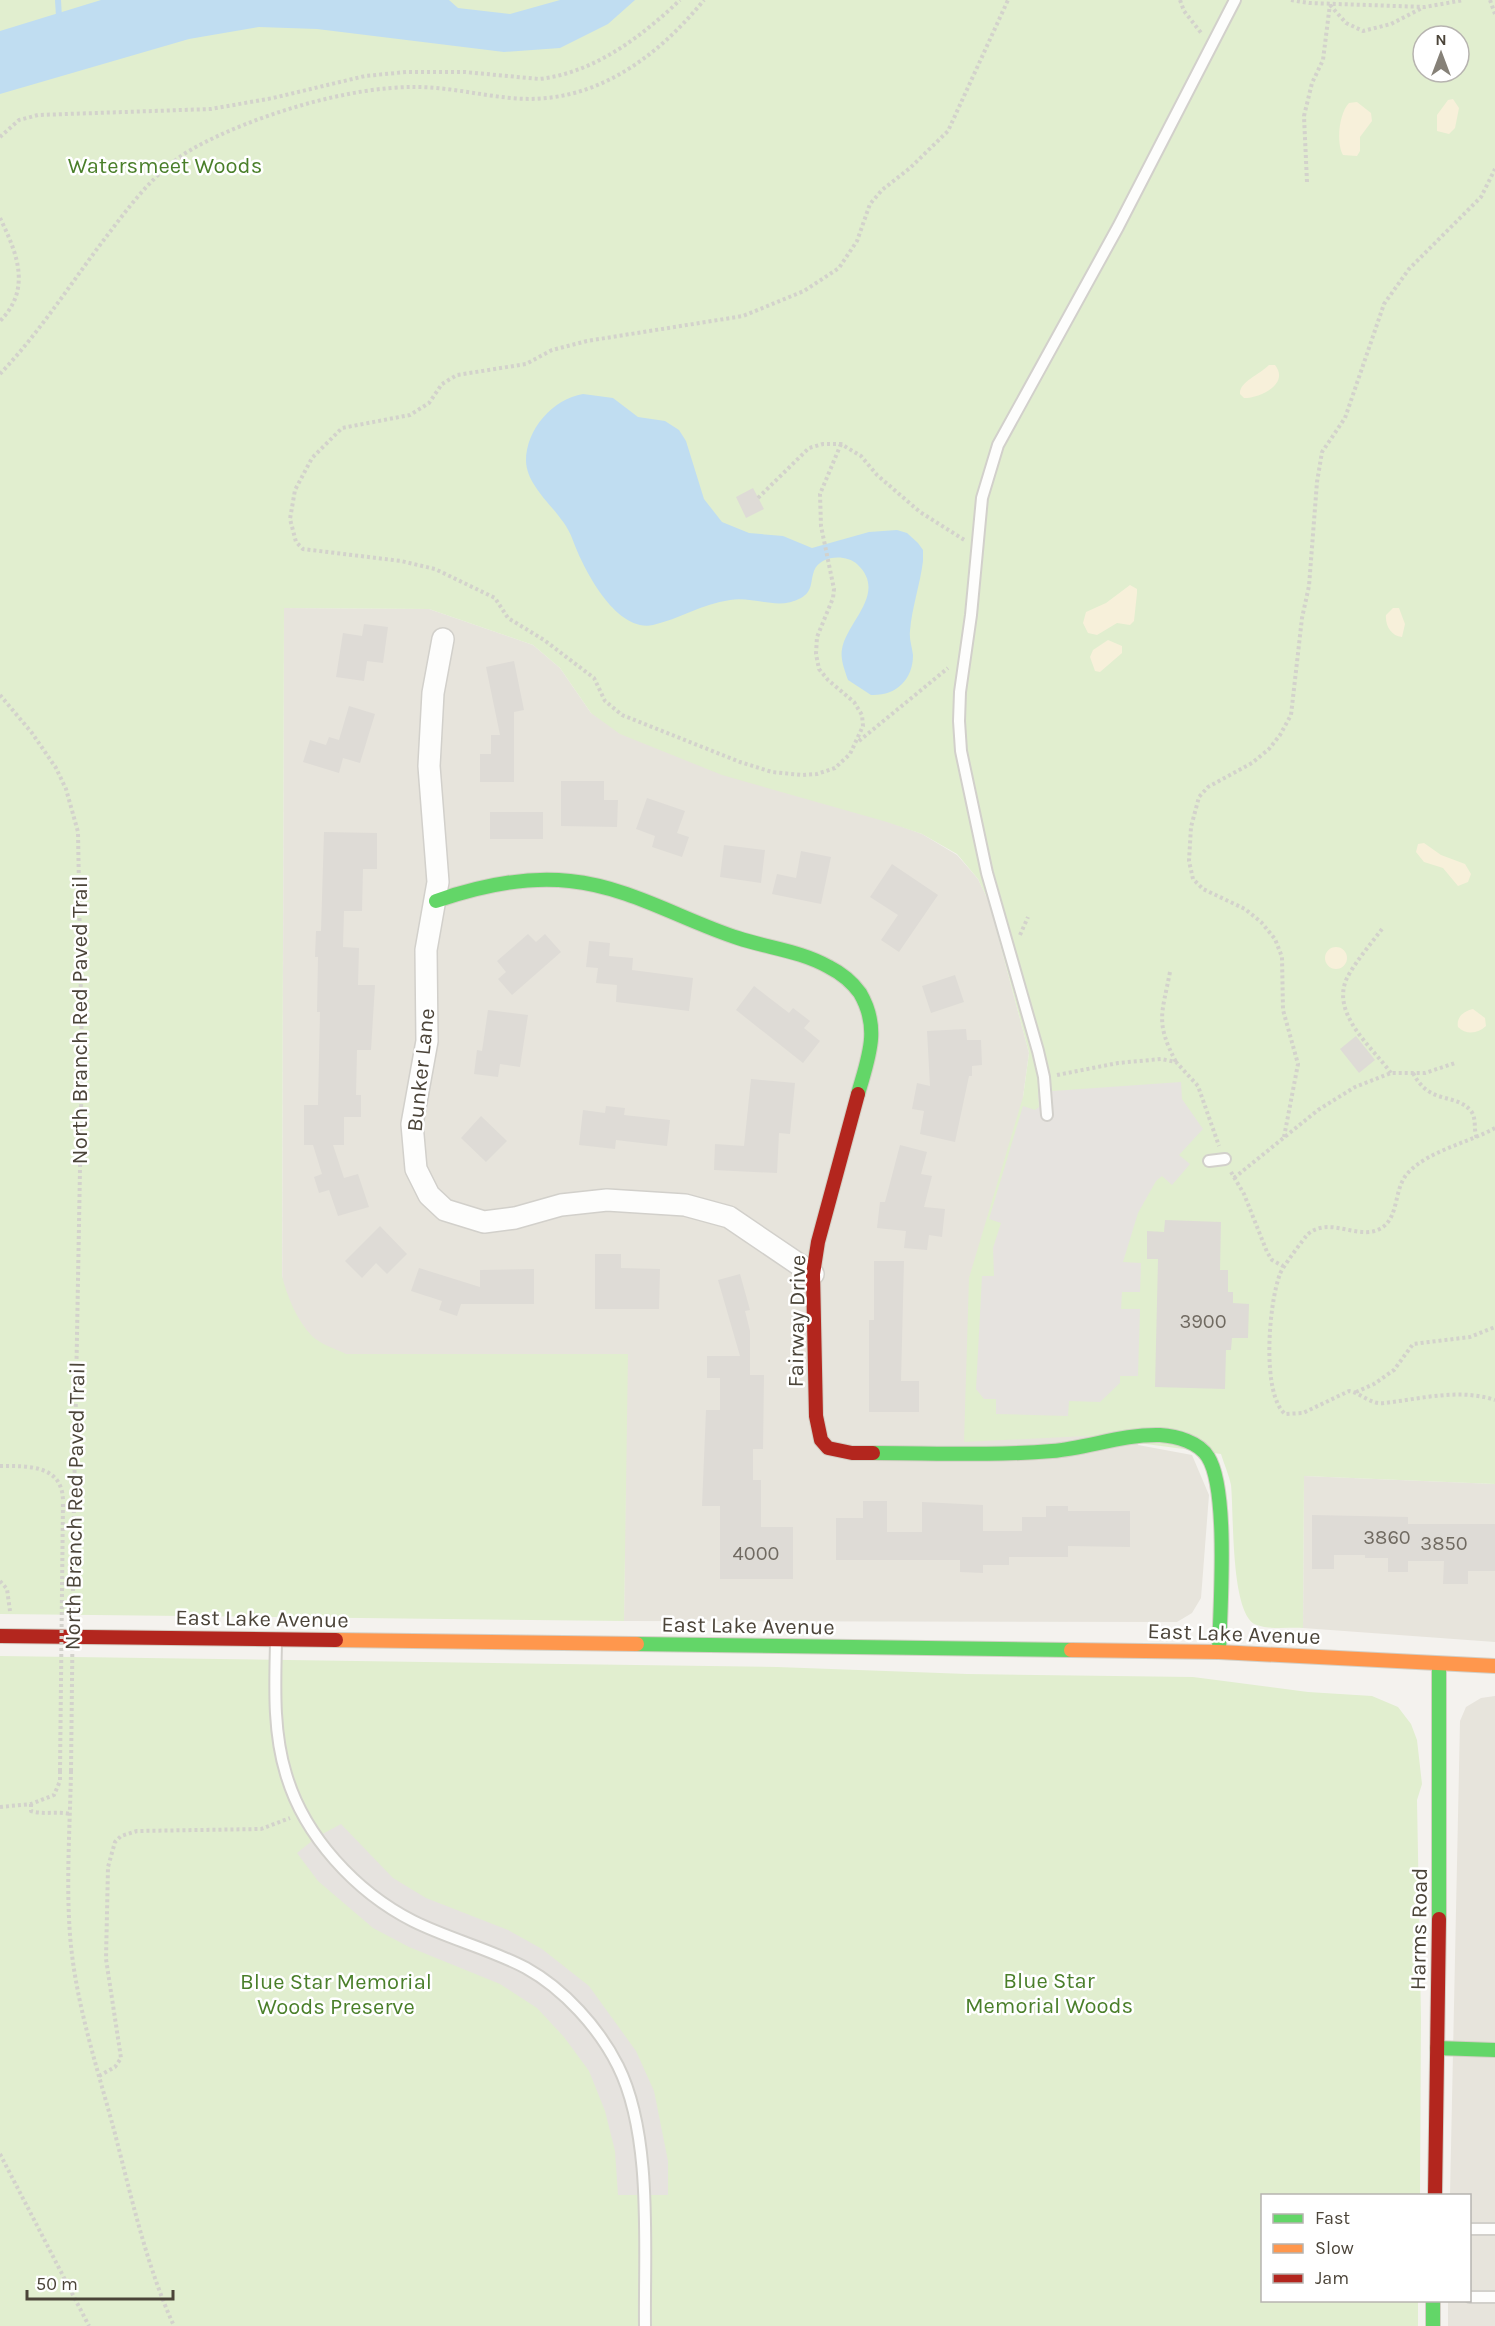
<svg xmlns="http://www.w3.org/2000/svg" width="1495" height="2326" viewBox="0 0 1495 2326" font-family="Karla,sans-serif">
<rect width="100%" height="100%" fill="#f4f2ee"/>
<path fill="#e7e4dc" d="M284,608L429,609L533,645L560,668L591,713L922,834L957,855L978,879L989,902L1029,1053L1023,1097L1138,1445L1192,1455L1209,1495L1201,1598L1192,1613L1177,1622L624,1621L627,1354H282Z
M1304,1476L1495,1484V1642L1303,1628Z
M1495,1696V2326H1448V2301L1470,2300V2196L1450,2195L1460,1721L1466,1707L1481,1698Z"/>
<path fill="#e1eecf" fill-rule="evenodd" d="M0,0H1495V1484L1304,1476L1303,1628C1290,1627 1270,1630 1257,1625C1230,1617 1234,1512 1231,1485C1229,1475 1224,1464 1221,1454L1086,1436L964,1442L969,1278L1023,1097L1029,1053L989,902L978,879L957,854L922,834L887,822L722,775L620,734L591,713L560,668L533,645L429,609L284,608L282,1276C287,1296 297,1321 312,1336C320,1344 336,1349 346,1354H628L624,1621L0,1614ZM1423,36H1459V72H1423Z
M0,1656L777,1667L967,1674L1193,1677L1308,1692L1372,1696L1398,1707L1411,1724L1417,1740L1422,1784L1417,1800L1421,2018L1420,2195L1262,2196V2300L1418,2301V2326H0Z"/>
<path fill="#f7f0da" d="M1453,99L1459,108L1455,128L1449,134L1437,131V115L1448,100Z
M1357,102L1371,113L1372,121L1360,137V151L1357,156L1343,155C1336,143 1339,113 1349,103Z
M1269,365H1275C1290,384 1260,398 1244,398L1240,394C1239,382 1259,375 1269,365Z
M1130,585L1137,589V593L1134,621L1130,625L1117,623L1097,635L1088,633L1083,623L1086,612L1106,603Z
M1393,608H1399L1405,624L1402,637C1391,636 1385,625 1386,615Z
M1108,640L1122,646V653L1100,672L1095,671L1090,657L1093,650Z
M1424,843L1441,855L1465,864L1471,874L1468,882L1458,886L1443,868L1424,862L1416,852L1418,844Z
M1325 958a11 11 0 1 1 22 0a11 11 0 1 1-22 0Z
M1473,1009L1485,1018L1486,1026C1478,1034 1466,1035 1458,1027C1456,1017 1464,1011 1473,1009Z"/>
<path fill="#e6e3df" d="M1181,1082L1182,1099L1203,1129L1179,1155L1190,1164L1172,1185L1162,1176L1156,1181L1138,1213L1123,1262L1141,1263L1140,1292H1122L1121,1309H1140L1138,1376H1120V1383L1100,1402L1069,1401L1068,1416L996,1414V1399H984L976,1389L982,1276H994L993,1248L1001,1223L989,1219L1023,1106L1035,1110L1039,1107L1038,1092Z
M341,1824L393,1878L426,1898L508,1930L542,1949L589,1986L636,2051L654,2091L668,2161V2195H618L615,2151L605,2111L589,2071L564,2037L537,2008L500,1984L409,1947L373,1928L318,1881L297,1853L317,1837Z"/>
<path fill="#c0ddf1" d="M101,0H449L458,8L510,14L560,0H635L608,24L560,48L504,52L317,29L259,27L189,39L0,94V31Z
M583,394L613,398L638,417L665,421L679,430L686,441L704,499L722,522L749,533L783,536L812,548L869,532L897,530L907,533L918,543L923,550V561C920,585 912,607 910,631C909,639 912,647 913,655C913,680 896,696 871,695L848,680C845,671 840,659 842,649C847,621 888,593 857,564C846,554 820,555 814,571C810,583 813,591 801,598C778,611 754,596 730,600C702,604 679,619 653,625C615,633 582,566 572,538C562,511 527,490 526,461C526,429 553,399 583,394Z"/>
<g fill="none" stroke-linecap="round" stroke-linejoin="round">
<path stroke="#c0ddf1" stroke-width="6" d="M58,0L59,17"/>
</g>
<path fill="#dedbd6" d="M753,488L764,509L746,518L736,497Z
M364,624L388,627L383,663L367,661L364,681L336,677L343,633L362,636Z
M514,661L524,710L514,712V782H480V754H491V735H500L486,667Z
M349,706L375,714L360,763L343,758L339,773L303,762L310,740L326,745L329,737L339,740Z
M561,781H604V800H618L617,827L561,826Z
M647,798L685,811L677,833L689,837L682,857L652,847L655,836L636,829Z
M490,812H543V839H490Z
M324,832L377,833V869H363L362,911H344L343,947L359,948L358,985H375L371,1050H357L356,1095H361V1117H344V1145H333L344,1178L358,1174L369,1207L338,1216L329,1190L319,1193L314,1177L322,1174L313,1145H304V1105H318L320,1012H317L318,957H315L316,931H321Z
M724,845L765,850L761,883L720,877Z
M801,851L831,857L821,904L772,894L777,874L796,878Z
M892,864L938,895L899,952L881,940L898,915L870,897Z
M528,934L536,942L545,934L561,952L512,995L498,979L506,972L497,961Z
M589,941L610,943L609,956L633,958L632,970L693,978L689,1011L616,1002L617,985L596,983L598,968L586,967Z
M955,975L964,1002L931,1013L922,986Z
M754,986L789,1013L793,1008L810,1021L804,1028L820,1041L803,1063L736,1010Z
M488,1010L528,1015L520,1067L500,1064L498,1077L474,1074L477,1050L482,1051Z
M966,1029L967,1040H981L982,1065L972,1066V1076H969L955,1142L920,1134L924,1111L912,1109L917,1083L930,1086L927,1031Z
M1356,1036L1375,1060L1359,1073L1340,1049Z
M751,1079L795,1083L790,1134L779,1133L777,1173L714,1170L715,1144L744,1146Z
M606,1106L625,1108L624,1115L670,1120L667,1146L616,1140L615,1149L579,1145L583,1110L605,1113Z
M481,1116L507,1141L486,1162L461,1138Z
M900,1145L927,1152L921,1174L932,1176L924,1207L945,1209L942,1237L929,1235L927,1250L904,1248L906,1231L877,1228L880,1202H885Z
M1165,1220L1221,1222L1220,1270H1228V1292H1233V1303L1249,1304L1248,1338H1232L1231,1350H1226L1225,1389L1155,1387L1158,1259H1147V1231L1164,1232Z
M380,1226L407,1254L387,1274L376,1263L362,1278L345,1261Z
M595,1254H621V1268L660,1269L659,1309H595Z
M874,1261H904L901,1381H919V1412H869V1320H874Z
M419,1268L480,1287V1270L534,1269V1304H461L457,1316L439,1310L442,1301L411,1291Z
M740,1274L750,1310L745,1311L750,1331V1375H764L763,1449H753V1480H761V1527H793V1579H720V1506H702L706,1410H720V1378H707V1356H740L718,1280Z
M863,1501H887V1532H922V1502L983,1505V1531H1022V1517H1046V1506H1068V1511H1130V1547L1068,1546V1557H1009V1565H983V1573L960,1572V1560H836V1518H863Z
M1312,1515L1408,1517V1524H1495V1571H1468V1584H1443L1444,1561H1408V1572H1388V1558H1365V1555H1334V1569H1312Z"/>
<g fill="none" stroke-linecap="round" stroke-linejoin="round">
<g stroke="#d2d0cb" stroke-width="14">
<path id="lane" d="M1047,1115L1044,1077L1038,1051L987,873L961,751L959,721L960,692L971,615L982,498L998,445L1118,227L1235,0
M1209,1161L1225,1159
M276,1643C275,1686 273,1732 286,1774C304,1836 356,1892 413,1921C449,1939 490,1949 526,1968C564,1989 599,2028 618,2066C653,2136 644,2249 645,2326
M1470,2229H1495
M1470,2297H1495"/>
</g>
<g stroke="#d2d0cb" stroke-width="24">
<path id="street" d="M443,639L433,693L429,766L438,882L426,950L427,1041L412,1124L416,1169L429,1195L445,1210L484,1222L515,1218L561,1205L607,1200L685,1205L729,1217L813,1274"/>
</g>
<g stroke="#d3cfc5" stroke-width="16">
<path id="fast" d="M436,901C479,886 524,876 570,881C630,887 682,920 738,938C768,948 801,951 829,967C841,973 852,982 860,993C881,1029 868,1058 858,1094
M873,1453C933,1453 992,1456 1052,1451C1088,1448 1123,1434 1160,1435C1176,1436 1199,1442 1208,1457C1229,1490 1220,1610 1219,1652
M637,1644L1071,1650
M1439,1664V1919
M1437,2048L1495,2050
M1433,2300V2326"/>
</g>
<g stroke="#d3cfc5" stroke-width="16">
<path id="slow" d="M336,1640L637,1644
M1071,1650L1219,1652L1495,1666"/>
</g>
<g stroke="#d3cfc5" stroke-width="16">
<path id="jam" d="M858,1094L818,1242L813,1274L816,1416L821,1440L828,1448L852,1453H873
M0,1636L336,1640
M1435,2196L1439,1919"/>
</g>
<path stroke="#d3d2cc" stroke-width="4" stroke-dasharray="3 3" stroke-linecap="butt" d="M1180,0L1184,11L1202,34
M1291,0L1309,3L1425,7L1464,0
M1490,0L1495,14
M1330,5L1346,23L1363,31L1391,24L1424,7
M0,137L19,120L38,115L211,109L273,98L365,76L406,72H465L539,79C594,73 641,37 680,0
M1307,182L1304,116L1312,83L1323,60L1330,4
M0,218C17,253 32,289 0,321
M0,374C39,333 69,286 103,241C129,207 156,169 194,148C252,116 350,86 416,87C448,87 479,95 511,98C591,106 655,60 704,0
M841,444L820,494L821,526L834,589L833,598L817,637L816,654L819,669L828,680L854,702L862,715L863,726L850,754L835,768L817,774L802,775L772,772L740,762L622,715L605,701L594,678L544,640L508,618L495,598L435,569L401,561L303,549L296,542L290,519L295,490L312,458L342,428L410,415L429,403L442,384L457,375L526,364L552,350L587,341L743,316L804,291L839,268L857,241L870,204L882,190L910,168L948,131L1008,0
M758,498L809,448L823,444H841L861,456L877,475L920,512L966,541
M0,695L32,733L56,768L66,789L78,832L82,1058L74,1502
M859,741L948,668
M1382,929C1370,945 1356,961 1347,978C1330,1014 1373,1048 1391,1073
M1020,935L1028,917
M1170,972C1162,1014 1155,1022 1176,1062
M1413,1073C1430,1106 1455,1092 1471,1111C1477,1119 1473,1129 1477,1138
M1057,1075L1118,1063L1161,1059L1176,1062L1198,1086L1219,1146
M1495,1128C1468,1143 1427,1151 1407,1174C1394,1189 1399,1215 1383,1227C1361,1243 1331,1215 1308,1234C1305,1237 1281,1269 1280,1274C1269,1302 1261,1393 1285,1414L1303,1413L1349,1391C1361,1393 1371,1405 1384,1403C1421,1399 1458,1388 1495,1400
M1284,1137L1298,1064L1283,1010L1282,957L1275,939L1261,922L1245,909L1203,889L1193,879L1189,861L1191,827L1199,797L1208,787L1252,763L1269,749L1280,735L1291,715L1302,618L1309,586L1317,482L1322,452L1345,418L1384,304L1409,269L1481,197L1495,169
M1231,1172L1244,1194L1267,1252L1272,1260L1283,1266
M1234,1178L1318,1110L1355,1087L1391,1073H1425L1455,1063
M1356,1392L1374,1384L1394,1370L1413,1344L1470,1337L1495,1327
M0,1466C30,1466 63,1465 63,1502
M0,1581L7,1589L10,1611
M71,1771C70,1825 66,1881 70,1935C75,2001 97,2067 114,2130C131,2195 146,2265 174,2326
M31,1804V1811C43,1815 57,1811 70,1814
M0,1807L31,1804L54,1795L60,1781V1771
M99,2076L115,2067L121,2058L106,1959L108,1867L115,1842L121,1836L137,1831L261,1829L290,1818
M0,2154L89,2326"/>
<use href="#lane" stroke="#fdfdfc" stroke-width="10"/>
<use href="#street" stroke="#fdfdfc" stroke-width="21"/>
<use href="#fast" stroke="#63d668" stroke-width="14"/>
<use href="#slow" stroke="#ff974d" stroke-width="14"/>
<use href="#jam" stroke="#b3261e" stroke-width="14"/>
<path stroke="#d3d2cc" stroke-width="4" stroke-dasharray="3 3" stroke-linecap="butt" d="M60,1771L63,1502
M71,1771L74,1502"/>
</g>
<g text-anchor="middle" stroke-width="5" stroke-linejoin="round" paint-order="stroke">
<g font-size="20" fill="#706a61">
<text x="1203" y="1328">3900</text>
<text x="1387" y="1544">3860</text>
<text x="1444" y="1550">3850</text>
<text x="756" y="1560">4000</text>
</g>
<g font-size="22" fill="#4a7f2a" stroke="#fff">
<text x="165" y="173">Watersmeet Woods</text>
<text x="1049" y="1988">Blue Star<tspan x="1049" dy="25">Memorial Woods</tspan></text>
<text x="336" y="1989">Blue Star Memorial<tspan x="336" dy="25">Woods Preserve</tspan></text>
</g>
<g font-size="22" fill="#4b4439" stroke="#fff">
<text transform="translate(79 1020) rotate(-90)" y="8">North Branch Red Paved Trail</text>
<text transform="translate(420 1070) rotate(-84)" y="8">Bunker Lane</text>
<text transform="translate(796 1321) rotate(-89)" y="8">Fairway Drive</text>
<text transform="translate(74 1506) rotate(-89)" y="8">North Branch Red Paved Trail</text>
<text transform="translate(262 1618) rotate(1)" y="8">East Lake Avenue</text>
<text transform="translate(748 1625) rotate(1)" y="8">East Lake Avenue</text>
<text transform="translate(1234 1633) rotate(2)" y="8">East Lake Avenue</text>
<text transform="translate(1418 1929) rotate(-89)" y="8">Harms Road</text>
</g>
</g>
<rect x="1261" y="2194" width="210" height="108" fill="#ffffff" stroke="#b7b4b0" stroke-width="1.5"/>
<rect x="1273" y="2214" width="30" height="9" fill="#63d668" stroke="#b7b4b0" stroke-width="1.5"/>
<text x="1315" y="2224" font-size="18" fill="#4b4439">Fast</text>
<rect x="1273" y="2244" width="30" height="9" fill="#ff974d" stroke="#b7b4b0" stroke-width="1.5"/>
<text x="1315" y="2254" font-size="18" fill="#4b4439">Slow</text>
<rect x="1273" y="2274" width="30" height="9" fill="#b3261e" stroke="#b7b4b0" stroke-width="1.5"/>
<text x="1315" y="2284" font-size="18" fill="#4b4439">Jam</text>
<g transform="translate(1441 54)"><circle r="28" fill="#ffffff" stroke="#b7b4b0" stroke-width="1.5"/>
<path d="M0-4.5L10 22L0 15L-10 22Z" fill="#868178"/>
<text y="-9" font-size="16" font-weight="bold" text-anchor="middle" fill="#4b4439">N</text>
</g>
<path d="M27 2290v9h146v-9" fill="none" stroke="#4b4439" stroke-width="3"/>
<text x="36" y="2290" font-size="18" fill="#4b4439" stroke="#ffffff" stroke-width="4.5" paint-order="stroke">50 m</text>
</svg>
